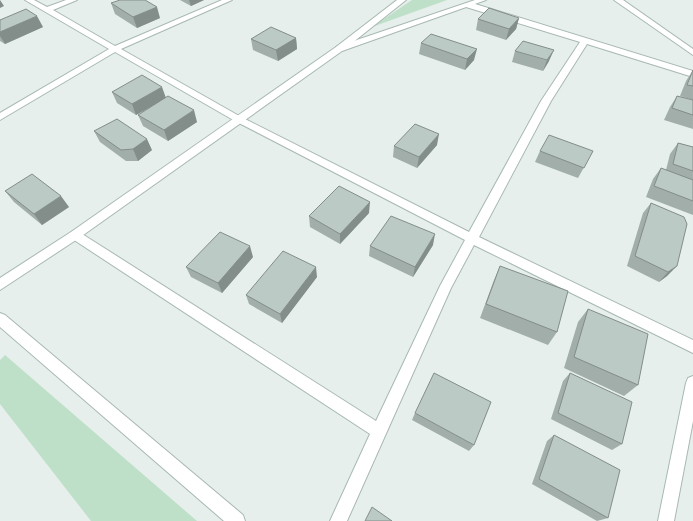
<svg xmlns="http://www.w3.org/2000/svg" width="693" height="521" viewBox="0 0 693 521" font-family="Commissioner,sans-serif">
<rect width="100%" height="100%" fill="#e6efeb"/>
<path fill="#bfe0c8" d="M412,0H447L372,27Z
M5,355L197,521H91L0,404V360Z"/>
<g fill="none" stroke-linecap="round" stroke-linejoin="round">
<g stroke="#a8b8b2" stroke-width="2">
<path id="minor" d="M25,0H34L47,7L66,0H77L53,10L115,46L222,0H232L121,49L241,117L469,232L541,101L580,42L466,7V3H472L693,71V77L587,44L551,101L479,237L693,340V353L474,245L451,288L347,521H330L370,434L71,238L69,235L71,232L75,231L79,232L376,421L440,286L465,240L235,121L115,52L0,120V113L109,49Z
M397,0H406L342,51H336V47Z
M614,0H623L693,49V55Z
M0,313L5,315L243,515L245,521H224L0,327Z
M693,376V421L674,521H658L686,383L688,378Z"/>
</g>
<g stroke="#a8b8b2" stroke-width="2">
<path id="tertiary" d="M475,0H486L342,51L79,238L0,290V278L71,232L336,47Z"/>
</g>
<use href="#minor" fill="#fff" fill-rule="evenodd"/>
<use href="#tertiary" fill="#fff" fill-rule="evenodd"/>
</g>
<path fill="#a1aea9" d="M180,0H204L191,6Z
M111,3L160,18L137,28L115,14Z
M519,18L516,29L506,40L476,30L478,19Z
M0,20L43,27L5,44L0,41Z
M296,38L297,49L278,61L253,50L251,39Z
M421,43L474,60L465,70L419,54Z
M515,51L549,61L543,71L512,62Z
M693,70V100L680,96L686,81Z
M112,92L165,98L197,122L168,141L143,126L138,115L162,101L136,115L117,103Z
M677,96L693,100V129L664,120L670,107Z
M94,131L152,150L138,161H126L100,142Z
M678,143L693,147V215L646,197L653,179L661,168L666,170L670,154Z
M437,145L417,168L393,157L394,146Z
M540,151H593L578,178L535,162Z
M5,191L69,207L42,225L14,202Z
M651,203L687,224L667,276L659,282L627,266L643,213Z
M369,213L340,244L310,227L309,216Z
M433,245L413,277L369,256L370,246Z
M253,257L222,293L191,277L186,267Z
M500,266L557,332L548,345L480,318L494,280Z
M317,277L282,323L249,304L246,295Z
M588,309L638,385L624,396L564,368L578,322Z
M570,373L622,444L612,450L551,419L563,381Z
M415,413L474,445L469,451L412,420Z
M554,435L608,518L597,521L532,484L547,441Z"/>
<path fill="#838d89" d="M0,0L4,6L0,8Z
M189,0H204L191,6Z
M157,7L160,18L137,28L133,17Z
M37,16L43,27L5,44L0,36V32Z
M519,18L516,29L506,40L509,29Z
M296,38L297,49L278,61L276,50Z
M477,49L474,60L465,70L467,59Z
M554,50L549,61L543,71L547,60Z
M162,87L166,98L136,115L132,104Z
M194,110L197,122L168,141L164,130Z
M439,134L437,145L417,168L419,157Z
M147,139L152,150L138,161L133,149Z
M61,196L69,207L42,225L34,214Z
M370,202L369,213L340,244V234Z
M435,234L433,245L413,277L415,267Z
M250,246L253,257L222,293L218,283Z
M677,266L667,276L659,282L668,272Z
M316,267L317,277L282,323L280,314Z"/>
<path fill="#bbcac4" stroke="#838d89" d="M120,0H145L157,7L133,17L111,3Z
M489,8L519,18L509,29L478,19Z
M26,9L37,16L0,32V20Z
M271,27L296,38L276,50L251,39Z
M431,34L477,49L467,59L421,43Z
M523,41L554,50L547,60L515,51Z
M693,70V86L687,85Z
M142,75L162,87L132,104L112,92Z
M168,96L194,110L164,130L138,115Z
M677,96L693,100V115L672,108Z
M117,119L147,139L133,149L121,150L94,131Z
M415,124L439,134L419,157L394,146Z
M549,135L593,151L584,168L540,151Z
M678,143L693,147V171L673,164Z
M661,168L693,180V201L654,186Z
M32,174L61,196L34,214L5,191Z
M339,186L370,202L340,234L309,216Z
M651,203L684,217L687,224L677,266L668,272L635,256Z
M391,216L435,234L415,267L370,246Z
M220,232L250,246L218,283L186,267Z
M283,251L316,267L280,314L246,295Z
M500,266L568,291L557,332L486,304Z
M588,309L648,334L638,385L574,357Z
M434,373L491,402L474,445L415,413Z
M570,373L632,402L622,444L558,413Z
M554,435L620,470L608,518L539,479Z
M372,507L392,521H365Z"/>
</svg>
